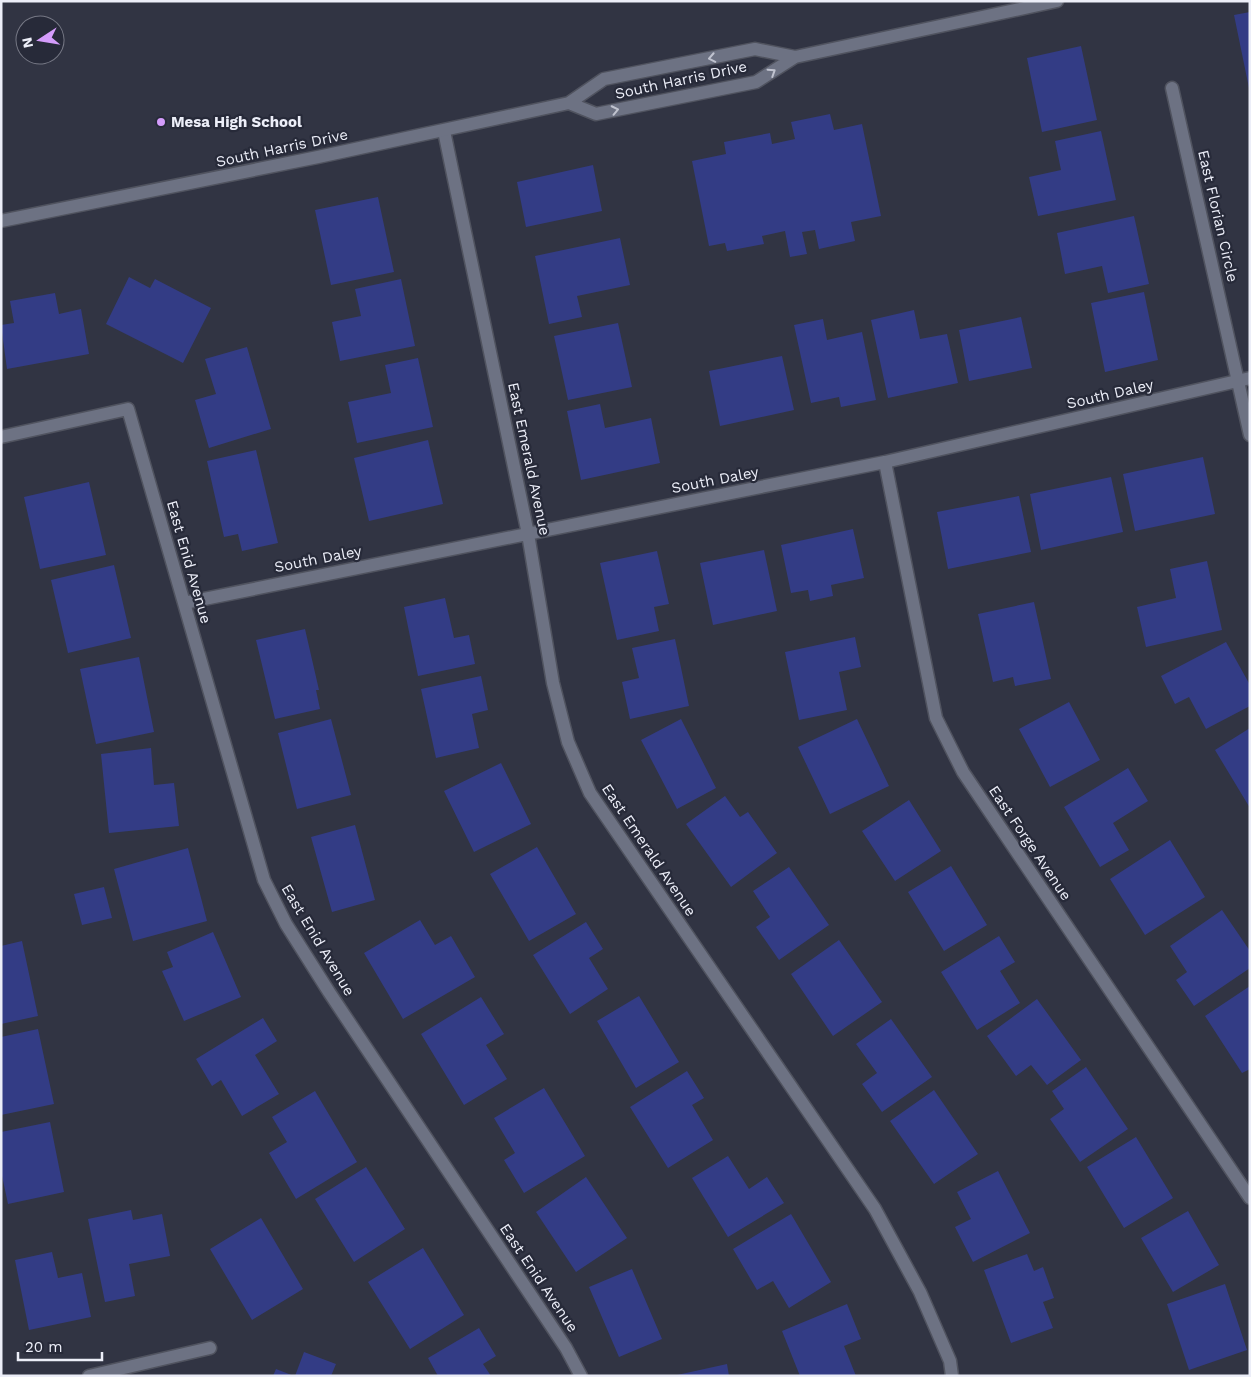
<svg xmlns="http://www.w3.org/2000/svg" width="1251" height="1377" viewBox="0 0 1251 1377" font-family="'Work Sans',sans-serif">
<rect width="100%" height="100%" fill="#313443"/>
<path fill="#333c85" d="M1250,12V87L1249,88L1234,15Z
M1081,46L1097,120L1042,132L1027,58Z
M830,114L834,130L862,124L881,216L851,222L855,241L819,249L815,230L802,232L807,254L790,257L785,231L762,236L764,244L727,251L725,243L709,246L692,161L726,154L724,142L770,133L772,144L795,139L791,122Z
M1101,131L1116,200L1038,216L1029,177L1061,170L1055,141Z
M593,165L602,211L526,227L517,182Z
M378,197L394,272L331,285L315,210Z
M1134,216L1149,284L1108,293L1102,266L1065,274L1057,233Z
M620,238L630,285L577,296L582,317L549,324L535,256Z
M129,277L150,288L155,279L211,308L183,363L106,324Z
M401,279L415,346L340,361L332,322L361,316L355,289Z
M1144,292L1158,360L1105,372L1091,303Z
M55,293L59,314L81,309L89,354L7,369L1,325L14,323L10,301Z
M914,310L920,339L947,334L958,383L888,398L871,320Z
M1021,317L1032,368L969,381L959,330Z
M823,319L827,340L862,332L876,400L841,407L839,397L811,403L794,325Z
M618,323L632,387L568,400L554,336Z
M247,347L271,429L209,448L195,400L216,394L205,359Z
M782,356L794,410L720,426L709,371Z
M418,358L433,427L357,443L348,402L391,393L385,365Z
M600,404L605,428L651,418L660,463L581,480L567,411Z
M428,440L443,504L369,521L354,458Z
M256,450L278,543L242,551L238,534L224,537L207,461Z
M1203,457L1215,514L1135,531L1123,474Z
M1111,477L1123,532L1041,550L1030,494Z
M89,482L106,555L40,569L24,497Z
M1019,496L1031,552L948,569L937,512Z
M853,529L864,578L831,585L833,596L810,601L808,590L791,593L781,545Z
M764,550L777,611L713,625L700,563Z
M657,551L669,604L654,607L659,631L617,640L600,563Z
M1207,561L1222,630L1146,647L1137,607L1176,598L1170,569Z
M114,565L131,638L68,653L51,580Z
M445,598L454,638L469,635L475,664L418,676L404,607Z
M1034,602L1051,679L1015,686L1013,677L993,682L978,614Z
M305,629L319,690H316L320,709L275,719L256,640Z
M855,637L861,667L839,672L847,710L799,720L785,652Z
M675,639L689,706L630,719L622,682L639,678L632,648Z
M1226,642L1250,685V706L1206,729L1189,697L1175,704L1161,676Z
M139,657L154,732L96,744L80,669Z
M481,676L488,710L472,714L479,748L436,758L421,689Z
M1069,702L1100,760L1050,787L1019,729Z
M331,719L351,795L297,809L278,733Z
M681,719L716,788L677,809L641,740Z
M857,719L889,786L830,814L798,747Z
M1250,728V808L1215,750Z
M151,748L154,785L174,783L179,826L109,833L101,754Z
M501,763L531,824L474,852L444,791Z
M1128,768L1148,801L1113,823L1129,850L1100,867L1064,807Z
M725,796L740,817L748,812L777,853L731,887L686,824Z
M909,800L941,851L895,881L862,831Z
M355,825L375,900L332,912L311,837Z
M1170,840L1205,897L1145,935L1110,879Z
M537,847L576,914L529,941L490,874Z
M188,848L207,921L133,941L114,869Z
M951,866L987,925L944,951L908,892Z
M789,867L829,925L779,960L756,927L770,917L753,891Z
M104,887L112,918L82,925L74,894Z
M1222,910L1250,951V968L1194,1006L1176,980L1187,972L1170,946Z
M420,920L435,945L451,936L475,977L403,1019L364,953Z
M586,922L603,949L589,958L608,989L570,1014L533,955Z
M213,932L241,997L184,1021L162,971L173,967L167,952Z
M999,936L1015,962L1000,971L1020,1003L977,1030L941,972Z
M839,940L882,1002L833,1036L791,974Z
M22,941L38,1016L1,1024V946Z
M1250,986V1069L1242,1073L1205,1016Z
M639,996L679,1062L636,1088L597,1021Z
M481,997L504,1034L486,1045L507,1079L464,1105L421,1034Z
M1037,999L1081,1060L1047,1085L1031,1065L1016,1076L987,1036Z
M263,1018L277,1041L255,1055L279,1094L242,1116L221,1080L212,1086L196,1059Z
M891,1019L932,1077L882,1112L862,1084L877,1073L856,1044Z
M38,1029L54,1104L1,1115V1037Z
M1086,1067L1128,1129L1080,1162L1050,1119L1064,1109L1052,1091Z
M687,1071L704,1098L692,1105L713,1140L668,1168L630,1107Z
M544,1088L585,1156L524,1193L504,1160L515,1153L494,1118Z
M934,1090L978,1154L934,1184L890,1121Z
M315,1091L357,1162L296,1199L269,1153L287,1142L272,1117Z
M50,1122L64,1192L8,1204L1,1171V1132Z
M1136,1137L1173,1198L1124,1228L1087,1167Z
M728,1156L749,1189L767,1177L784,1203L728,1237L692,1178Z
M366,1167L405,1229L354,1262L315,1199Z
M998,1171L1030,1233L973,1262L955,1227L971,1219L957,1192Z
M586,1177L627,1238L576,1272L536,1212Z
M131,1210L133,1220L162,1214L170,1256L129,1264L135,1296L105,1302L88,1219Z
M1188,1211L1219,1265L1173,1292L1141,1238Z
M791,1214L831,1282L789,1308L773,1281L757,1290L733,1249Z
M261,1218L303,1289L252,1320L210,1249Z
M423,1248L464,1315L410,1349L368,1282Z
M52,1252L58,1278L82,1273L91,1317L29,1330L15,1260Z
M1027,1254L1034,1271L1043,1267L1054,1298L1043,1302L1053,1328L1011,1343L984,1270Z
M632,1269L662,1339L619,1357L589,1287Z
M1225,1284L1247,1350L1189,1370L1167,1304Z
M847,1304L861,1339L844,1346L856,1376H800L782,1331Z
M479,1328L496,1356L483,1364L491,1376H438L428,1358Z
M304,1352L336,1364L331,1376H295Z
M727,1364L729,1376H677V1375Z
M276,1369L294,1376H273Z"/>
<g fill="none" stroke-linecap="round" stroke-linejoin="round">
<g stroke="#50535f" stroke-width="15">
<path id="minor" d="M1172,88L1250,435
M444,131L528,534L553,683L568,742L590,793L875,1209L920,1292L950,1361L952,1376
M1,437L128,409L264,880L286,924L329,992L566,1348L581,1376
M885,462L936,718L963,772L1250,1198
M184,603L885,462L1250,378
M89,1376L210,1348"/>
</g>
<g stroke="#50535f" stroke-width="15">
<path id="tertiary" d="M569,103L596,114L756,82L795,57L1057,1
M1,221L318,157L569,103L604,79L755,49L795,57"/>
</g>
<use href="#minor" stroke="#6d7283" stroke-width="12"/>
<use href="#tertiary" stroke="#6d7283" stroke-width="12"/>
</g>
<defs><path id="oneway-chevron" d="M-2-3.5L2.5 0L-2 3.5" fill="none" stroke-width="1.6" stroke-linecap="round" stroke-linejoin="round" transform="scale(1.25)"/></defs>
<g stroke="#c0c3cf">
<use href="#oneway-chevron" transform="translate(712 58) rotate(169)"/>
<use href="#oneway-chevron" transform="translate(772 72) rotate(-33)"/>
<use href="#oneway-chevron" transform="translate(615 110) rotate(-12)"/>
</g>
<circle fill="#d49cfb" stroke="#272a39" stroke-width="2" cx="161" cy="122" r="5"/>
<g text-anchor="middle" stroke-width="4.5" stroke-linejoin="round" paint-order="stroke">
<g font-size="15" fill="#eceef8" stroke="#272a39">
<text transform="translate(681 80) rotate(-12)" y="5">South Harris Drive</text>
<text transform="translate(282 148) rotate(-12)" y="5">South Harris Drive</text>
<text transform="translate(1218 216) rotate(77)" y="5">East Florian Circle</text>
<text transform="translate(1110 394) rotate(-13)" y="5">South Daley</text>
<text transform="translate(529 459) rotate(78)" y="5">East Emerald Avenue</text>
<text transform="translate(715 480) rotate(-11)" y="5">South Daley</text>
<text transform="translate(318 559) rotate(-11)" y="5">South Daley</text>
<text transform="translate(189 562) rotate(74)" y="5">East Enid Avenue</text>
<text transform="translate(1030 843) rotate(56)" y="5">East Forge Avenue</text>
<text transform="translate(649 850) rotate(56)" y="5">East Emerald Avenue</text>
<text transform="translate(318 940) rotate(59)" y="5">East Enid Avenue</text>
<text transform="translate(539 1278) rotate(56)" y="5">East Enid Avenue</text>
</g>
<g font-size="15" font-weight="bold" fill="#eceef8" stroke="#272a39" text-anchor="start">
<text x="171" y="127">Mesa High School</text>
</g>
</g>
<rect width="1251" height="1377" fill="none" stroke="#eceef8" stroke-width="5"/>
<g transform="translate(40 40) rotate(258)"><circle r="24" fill="#272a39" stroke="#767885"/>
<path d="M0-4L9 19L0 12L-9 19Z" fill="#d49cfb"/>
<text y="-8" font-size="14" font-weight="bold" text-anchor="middle" fill="#eceef8">N</text>
</g>
<path d="M18 1352v8h84v-8" fill="none" stroke="#eceef8" stroke-width="2.5"/>
<text x="25" y="1352" font-size="15" fill="#eceef8" stroke="#272a39" stroke-width="4" paint-order="stroke">20 m</text>
</svg>
